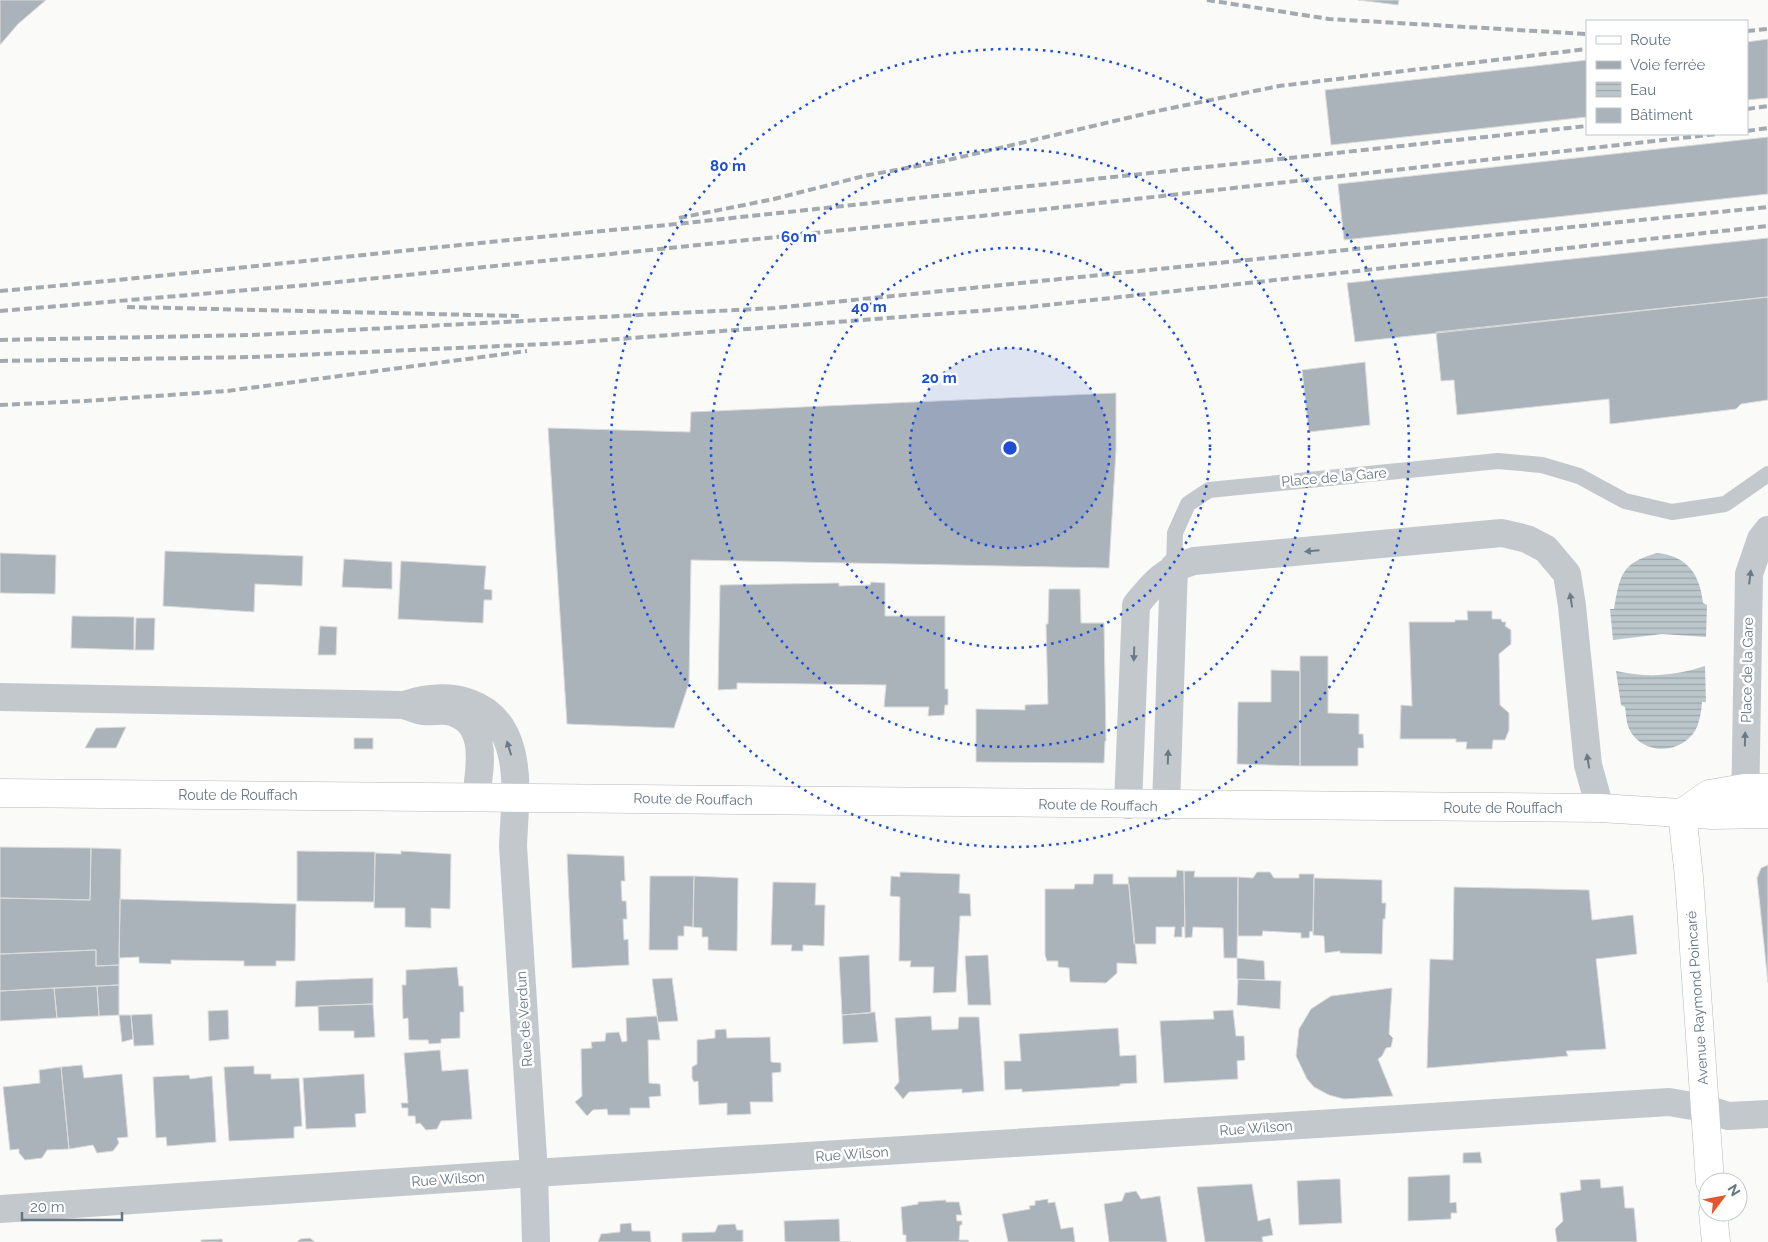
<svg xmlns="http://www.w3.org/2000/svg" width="1768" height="1242" viewBox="0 0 1768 1242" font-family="Raleway,sans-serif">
<defs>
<pattern id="water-rules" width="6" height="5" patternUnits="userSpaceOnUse" patternTransform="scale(1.25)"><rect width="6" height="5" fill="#bbc7cb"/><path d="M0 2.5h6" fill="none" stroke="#9ca6aa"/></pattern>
</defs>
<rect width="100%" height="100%" fill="#fafaf8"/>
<path fill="url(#water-rules)" d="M1657,553C1687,556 1700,574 1703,603L1707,605L1706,637L1662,634L1613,640L1610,609H1614C1620,575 1621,563 1657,553Z
M1705,666L1706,702H1702C1701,714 1699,730 1689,738C1671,756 1637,751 1628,726C1626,720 1626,713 1625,707L1621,705L1616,671C1647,678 1675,676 1705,666Z"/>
<path fill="#aab3b9" stroke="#dcdcda" d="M0,0H46L18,24L0,45Z
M1358,0H1399L1398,5Z
M1768,39V98L1747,100V42Z
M1587,60V117L1331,145L1325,90Z
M1768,137V194L1344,240L1338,184Z
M1768,238V297L1355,342L1347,283Z
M1768,297V400L1741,404L1736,409L1610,424L1609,399L1457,415L1454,380L1441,381L1436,332Z
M1365,362L1370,425L1309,432L1302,370Z
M1116,393V450L1109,568L691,560L689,683L674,728L567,724L548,428L690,432L691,412Z
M165,551L303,556L302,586L255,584L254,612L163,606Z
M0,553L56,555L55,594L0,593Z
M344,559L392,562V589L342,587Z
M401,561L486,566L484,589L492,590V600H484L483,623L398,619Z
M871,582L885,583V616H945V689H948V705H945L944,715L928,716L929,707H884L886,685L737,683V689L718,690L720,585L839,583V586L870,585Z
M1049,589H1080L1081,623H1104L1106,741H1105L1104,763L976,762V709L1025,710V705L1048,704L1046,624H1048Z
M1467,611H1492V619H1501L1502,622H1506L1505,626L1511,630V644L1499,654L1500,705L1509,713V730L1505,740H1493L1492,749H1466L1467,742H1456V739H1400L1401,705L1412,706L1409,622H1455V620H1468Z
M72,616L134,617V650L71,648Z
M136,618H155L154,650H135Z
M320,626L337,627L336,655H318Z
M1300,656H1328V713L1359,714V734H1363L1364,748H1358V766H1300Z
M1271,670L1300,671V766L1237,764L1238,702H1271Z
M126,727L116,748H85L96,728Z
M354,738H373V749H354Z
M0,847L91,848L90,900L0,898Z
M91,848L121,849L119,965L96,966V950L0,954V898L90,900Z
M297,851L375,852L374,902L297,901Z
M401,851L451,854L450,909L431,908V928L405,927V908H374L375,853L401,854Z
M567,854L624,856L625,881H621L622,901H626L627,919H623L624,940L628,939L629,965L572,968Z
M1768,865V983L1757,878L1761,868Z
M1177,870L1184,871L1185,927H1182V937H1174L1175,927H1156V944H1134L1128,877H1176Z
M1184,871H1195L1194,877H1238L1237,958H1224L1223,928L1193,927L1192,937L1185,938Z
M900,872L960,874L959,893L970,894L971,916H960L956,992L933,993L934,967H910L911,961H899L900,897L890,896L891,876L900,877Z
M1257,872H1270L1274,878H1299V874H1314L1313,932L1310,931L1309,938H1301V933L1263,931L1262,936H1238V877L1253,878Z
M1094,874H1113V884H1129L1137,964L1117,963V973L1106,983L1070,982L1069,968L1058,967V961H1047L1045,955V889H1074L1075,884H1093Z
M650,876H694L693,927L684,926V936H678V950H649Z
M694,876L738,878L737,951L708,950V937H702V928L693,927Z
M1314,878L1382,880V903H1386L1385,919H1383L1382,954L1340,953V951L1325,953L1324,936L1313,935Z
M773,882L816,883L815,905H825L824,946L803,945V951H791L792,945H771Z
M1454,887L1589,890L1592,920L1633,915L1637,954L1596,959L1606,1049L1566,1051L1568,1056L1427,1068L1430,959L1453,960Z
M120,899L296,904L295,961H276V966H244V961L171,960V964L139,963V957L119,958Z
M96,950V966L119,965V985L0,991V954Z
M869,955L871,1013L842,1015L839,957Z
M988,955L991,1005H968L965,956Z
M1237,958L1264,961L1265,980L1237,979Z
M457,967L459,986H463L464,1012H460V1038L441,1039V1043L429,1044L428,1040H409L408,1018L403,1019L402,985H406V970Z
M373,978V1004L295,1007L296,981Z
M672,978L678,1021L658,1022L652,979Z
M1238,979L1281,981L1280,1009L1237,1005Z
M119,985V1015L99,1016L97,986Z
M97,986L99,1016L57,1018L54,988Z
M54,988L57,1018L0,1021V991Z
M1392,988L1389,1034L1393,1038L1391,1047L1386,1048L1382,1056L1378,1059L1393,1096L1344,1099L1329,1095L1314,1087L1307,1079L1296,1056L1299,1029L1311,1009L1331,996Z
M373,1004L375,1037L354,1038V1031H319L318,1006Z
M228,1010L229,1039L209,1041L208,1011Z
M1233,1010L1236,1036H1244L1245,1060L1237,1061L1238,1079L1164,1083L1160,1021L1214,1019L1213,1011Z
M875,1012L878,1042L843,1044L842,1015Z
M152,1014L154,1045L134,1046L131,1015Z
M119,1015H131L133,1039L122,1042Z
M657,1016L660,1040H648L649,1083L660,1084L661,1096L649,1097L650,1108H630V1115H608L607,1109L593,1110L587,1116L575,1102L582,1096L581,1049L592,1048L591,1042L605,1041L606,1033L619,1032L622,1042L627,1041L626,1018Z
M931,1016L932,1030L958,1029L959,1017H979L984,1091L962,1093V1089L909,1092L903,1099L894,1088L899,1082L895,1018Z
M1118,1028L1120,1056L1136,1055L1137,1083L1120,1084V1086L1022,1092V1089L1005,1090L1004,1061H1021L1019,1034Z
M726,1029L727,1038L770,1037L771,1062L781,1063V1072L772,1073L773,1102H750L751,1114L727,1115V1103L699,1105L698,1081L694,1082L692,1078V1067L697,1064V1040L715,1038V1030Z
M440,1050L442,1071L468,1069L472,1119L441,1121L437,1129L426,1130L420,1123L416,1124L415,1116H408V1108H402L401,1103H408L404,1053Z
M82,1065L84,1078L122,1074L128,1137L117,1138L119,1143L113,1151L97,1153L93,1145L69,1149L61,1067Z
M254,1066V1074H271V1079L299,1078L302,1126L294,1127V1138L229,1141L224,1067Z
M61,1067L69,1149L47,1150L42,1158L25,1160L19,1153V1149L10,1150L3,1087L40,1083L39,1070Z
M364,1074L366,1113L355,1114L356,1127L306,1129L303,1078Z
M189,1075L190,1079L212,1076L216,1142L167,1146L166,1137L156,1138L153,1077Z
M1480,1152L1482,1163H1463V1153Z
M1446,1175H1450V1203L1456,1202L1457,1213H1451V1219L1408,1221V1177Z
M1335,1179H1340L1342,1223L1299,1225L1297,1181Z
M1600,1179L1601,1188L1623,1186L1625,1208H1634L1637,1242H1557L1555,1229L1563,1221L1560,1193L1581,1190L1580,1180Z
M1252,1184L1258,1221L1270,1218L1273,1235L1262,1237L1263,1242H1205L1197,1187Z
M1136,1191L1141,1199L1160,1196L1167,1242H1109L1104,1204L1122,1201L1125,1193Z
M1048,1199V1203L1055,1202L1061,1229L1073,1227L1075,1242H1008L1002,1214L1030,1209L1029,1206L1035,1205V1201Z
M946,1200V1202H959L962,1215H956L957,1221H962V1225H960L959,1240H968L969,1242H906V1235H903L901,1207L918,1204V1202Z
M839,1219L840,1242H851H785L784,1221Z
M631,1223L632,1231H650L651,1242H598L601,1234L620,1232V1224Z
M735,1224L737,1230H743V1242H682V1233L715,1232L718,1225Z
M310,1238L315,1242H297L300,1239Z
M222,1239L223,1242H201V1240Z"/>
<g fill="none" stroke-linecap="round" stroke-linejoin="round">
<g stroke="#b3babf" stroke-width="29">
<path id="secondary" d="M0,793L1600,808L1713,815L1768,814
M1682,813L1689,877L1710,1182
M1682,813L1709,794L1744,788H1768
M1713,1212L1716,1242"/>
</g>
<path stroke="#c3c8cc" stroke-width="16" d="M1174,567L1175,533L1188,504L1209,490L1498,461L1542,465L1579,476L1625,501L1672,512L1725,504L1768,474"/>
<path stroke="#c3c8cc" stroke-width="28" d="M0,697L404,705C410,707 417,710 423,711C431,712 439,710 447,711C490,719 480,767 476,797
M404,705C449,690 498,699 511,751C519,781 514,816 513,846L534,1173L536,1242
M1128,805L1136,605C1154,582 1165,570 1194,561L1502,533L1527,539L1546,549L1567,574L1572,606L1588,765L1600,808
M1166,806L1174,567
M1745,812L1749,574L1761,539L1768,530
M0,1209L534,1173L1669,1102L1704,1108L1728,1116L1768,1114"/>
<use href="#secondary" stroke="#fff" stroke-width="28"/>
<path stroke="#a2aab0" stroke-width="4" stroke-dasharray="8 4" stroke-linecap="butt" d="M1207,0L1329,19L1587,34
M1747,31L1768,29
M1747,109L1768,106
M1747,131L1768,128
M679,218L774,199L864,176L944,161L1157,111L1279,86L1587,49
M0,291C223,271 445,245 667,225L1587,126
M127,307L520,316
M0,311L319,284L1010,213L1717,134
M0,340L252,335L775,308L1768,207
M0,361L254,357L568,343L1029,307L1768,226
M0,405L85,401L227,391L527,351"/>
</g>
<defs><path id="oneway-solid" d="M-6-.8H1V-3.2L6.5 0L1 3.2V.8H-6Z" transform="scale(1.25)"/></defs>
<g fill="#6a7a87">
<use href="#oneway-solid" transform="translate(1312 551) rotate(175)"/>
<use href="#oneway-solid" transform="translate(1750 577) rotate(-83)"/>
<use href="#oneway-solid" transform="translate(1571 600) rotate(-99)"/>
<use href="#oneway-solid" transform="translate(1134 654) rotate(92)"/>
<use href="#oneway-solid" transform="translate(1745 739) rotate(-89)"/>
<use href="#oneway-solid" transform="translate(509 748) rotate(-107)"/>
<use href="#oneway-solid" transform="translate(1168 757) rotate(-88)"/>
<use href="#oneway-solid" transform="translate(1588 761) rotate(-99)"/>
</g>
<circle cx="1010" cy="448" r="100" fill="#1d4ed8" fill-opacity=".12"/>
<g fill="none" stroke="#1d4ed8" stroke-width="2.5" stroke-dasharray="2.5 5">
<circle cx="1010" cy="448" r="100"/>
<circle cx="1010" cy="448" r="200"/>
<circle cx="1010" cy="448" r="299"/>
<circle cx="1010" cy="448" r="399"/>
</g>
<g text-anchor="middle" stroke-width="5" stroke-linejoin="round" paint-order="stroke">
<g font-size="14" fill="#657683" stroke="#fff">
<text transform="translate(1334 477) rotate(-5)" y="5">Place de la Gare</text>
<text transform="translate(1747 670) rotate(-89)" y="5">Place de la Gare</text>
<text x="238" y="800">Route de Rouffach</text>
<text transform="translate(693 799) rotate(1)" y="5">Route de Rouffach</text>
<text transform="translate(1098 805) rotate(1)" y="5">Route de Rouffach</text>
<text x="1503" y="813">Route de Rouffach</text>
<text transform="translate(1697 998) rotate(-94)" y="5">Avenue Raymond Poincaré</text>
<text transform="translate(524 1019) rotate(-94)" y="5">Rue de Verdun</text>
<text transform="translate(1256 1128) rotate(-4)" y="5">Rue Wilson</text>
<text transform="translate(852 1154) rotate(-4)" y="5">Rue Wilson</text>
<text transform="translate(448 1179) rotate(-4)" y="5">Rue Wilson</text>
</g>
</g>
<circle cx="1010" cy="448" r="8" fill="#1d4ed8" stroke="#fff" stroke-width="2.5"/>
<g font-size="15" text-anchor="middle" font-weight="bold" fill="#1d4ed8" stroke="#fff" stroke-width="5" stroke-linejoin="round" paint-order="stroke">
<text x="728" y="171">80 m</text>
<text x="799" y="242">60 m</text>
<text x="869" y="312">40 m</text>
<text x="939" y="383">20 m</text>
</g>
<rect x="1586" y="20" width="162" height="115" fill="#ffffff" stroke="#c1c8cd"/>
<rect x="1596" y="36" width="25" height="8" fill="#ffffff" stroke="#c1c8cd"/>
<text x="1630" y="45" font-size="15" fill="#657683">Route</text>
<rect x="1596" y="61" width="25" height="8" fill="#a2aab0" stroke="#c1c8cd"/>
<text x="1630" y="70" font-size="15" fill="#657683">Voie ferrée</text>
<rect x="1596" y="82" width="25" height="15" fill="url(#water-rules)" stroke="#c1c8cd"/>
<text x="1630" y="95" font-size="15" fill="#657683">Eau</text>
<rect x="1596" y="108" width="25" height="15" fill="#aab3b9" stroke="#c1c8cd"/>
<text x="1630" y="120" font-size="15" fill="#657683">Bâtiment</text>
<g transform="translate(1723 1197) rotate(58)"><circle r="24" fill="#ffffff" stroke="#c1c8cd"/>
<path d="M0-4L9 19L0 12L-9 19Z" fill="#e4572e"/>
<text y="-8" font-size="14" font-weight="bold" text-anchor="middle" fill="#657683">N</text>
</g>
<path d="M22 1212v8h100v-8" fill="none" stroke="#657683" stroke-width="2.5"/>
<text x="30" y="1212" font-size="15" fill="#657683" stroke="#ffffff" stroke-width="4" paint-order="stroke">20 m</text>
</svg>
